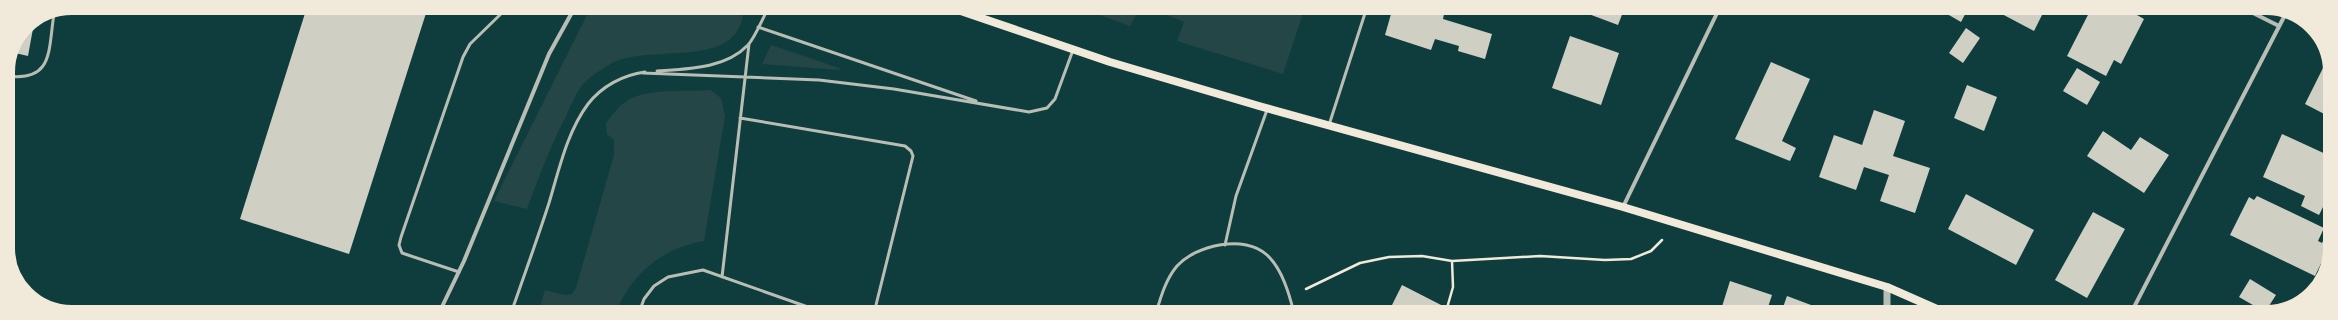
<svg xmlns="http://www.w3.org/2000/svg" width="2338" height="320" viewBox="0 0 2338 320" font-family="'Sofia Sans Condensed',sans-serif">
<rect width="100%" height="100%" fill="#0f3d3e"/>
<path fill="#244646" d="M591,7H742C744,13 743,19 740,25C725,66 647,45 612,63C604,68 592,75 585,82C577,90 572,103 567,114C551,145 539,176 527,209L494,201Z
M1078,7H1305L1283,74L1177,41L1184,22L1155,10L1150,9L1137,13L1130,26Z
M771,45L839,68L840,70L762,64Z
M710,90L721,98L725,116L704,241C663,248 631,273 616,313H538L545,290L565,295L572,294L576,288L614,155V140L607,134L606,123C612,115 620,104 630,99C653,88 685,92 710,90Z"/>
<path fill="#cfcfc3" d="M307,7H428L349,254L240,219Z
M1393,7H1423L1444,14L1443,19L1492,34L1485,59L1458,51L1459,46L1435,39L1431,50L1385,35Z
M1588,7H1625L1618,25L1586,13Z
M1935,7H1969L1961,22Z
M2003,7H2046L2034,31L2000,13Z
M2092,7H2123L2144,19L2121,64L2114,60L2106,76L2067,56Z
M34,23L28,56L15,53L26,26Z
M1966,28L1980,38L1963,63L1949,53Z
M1570,36L1619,53L1601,105L1552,88Z
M1771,62L1810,79L1782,141L1796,148L1790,161L1735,139Z
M2326,62L2330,64V117L2305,104Z
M2077,68L2100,82L2087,105L2063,91Z
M1967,85L1997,97L1984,131L1954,118Z
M1874,110L1905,121L1893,156L1930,168L1915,213L1880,201L1889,175L1864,167L1856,190L1819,177L1834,135L1862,145Z
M2103,131L2131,150L2140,137L2169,155L2144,193L2087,156Z
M2282,134L2330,156V207L2324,205L2319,215L2301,206L2305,196L2263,177Z
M1966,194L2034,230L2016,265L1948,229Z
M2257,196L2324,228L2318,241L2322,243L2326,235L2330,238V253L2327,251L2315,276L2230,235L2249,197L2254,200Z
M2093,212L2125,229L2087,298L2055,280Z
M2250,279L2276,295L2265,312L2239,297Z
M1730,281L1772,295L1766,313H1720Z
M1402,285L1447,308L1456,313H1388Z
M1787,296L1819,308L1817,313H1781Z"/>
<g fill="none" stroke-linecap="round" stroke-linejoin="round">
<path stroke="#f1e9da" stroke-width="2.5" d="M1306,289L1360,263L1389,257L1422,256L1452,261L1540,256L1605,260L1631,259L1651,251L1662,240
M1447,308L1453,287L1452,261"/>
<path stroke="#b8beb3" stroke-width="3" d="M758,27L976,101
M657,71C687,69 725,69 748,45C756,36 762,19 769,7
M643,73L819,80L894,89L1029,112L1047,108L1055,99L1073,50
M7,76C54,82 48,50 54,14
M740,118L905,146L911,151L913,156L874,313
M1329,125L1367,7
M1225,245L1236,196L1267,110
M459,272L402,253L399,245L401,237L463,57L470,44L508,7
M722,277L749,44
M511,313C524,276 537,240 549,203C559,170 567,132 588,104C602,86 623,75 645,72
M639,313L644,299L654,286L668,277L703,270L825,313
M1156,313C1161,296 1166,279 1177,266C1196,245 1245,234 1267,255C1282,269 1289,293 1294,313"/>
<path stroke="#b8beb3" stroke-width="4" d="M2243,8L2279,26
M1623,207L1720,7
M439,313L464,261L549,54L575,7
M2131,313L2286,13"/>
<path stroke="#b8beb3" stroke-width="7" d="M1887,313V287"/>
<path stroke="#f1e9da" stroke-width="8" d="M949,7L1110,62L1259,106L1623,207L1887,287L1946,313"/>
</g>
<path d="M0 0H2338V320H0ZM72 14H2266A58 58 0 0 1 2324 72V248A58 58 0 0 1 2266 306H72A58 58 0 0 1 14 248V72A58 58 0 0 1 72 14Z" fill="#f1e9da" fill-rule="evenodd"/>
<path fill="none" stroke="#f1e9da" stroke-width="2" d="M72 14H2266A58 58 0 0 1 2324 72V248A58 58 0 0 1 2266 306H72A58 58 0 0 1 14 248V72A58 58 0 0 1 72 14Z"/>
</svg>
